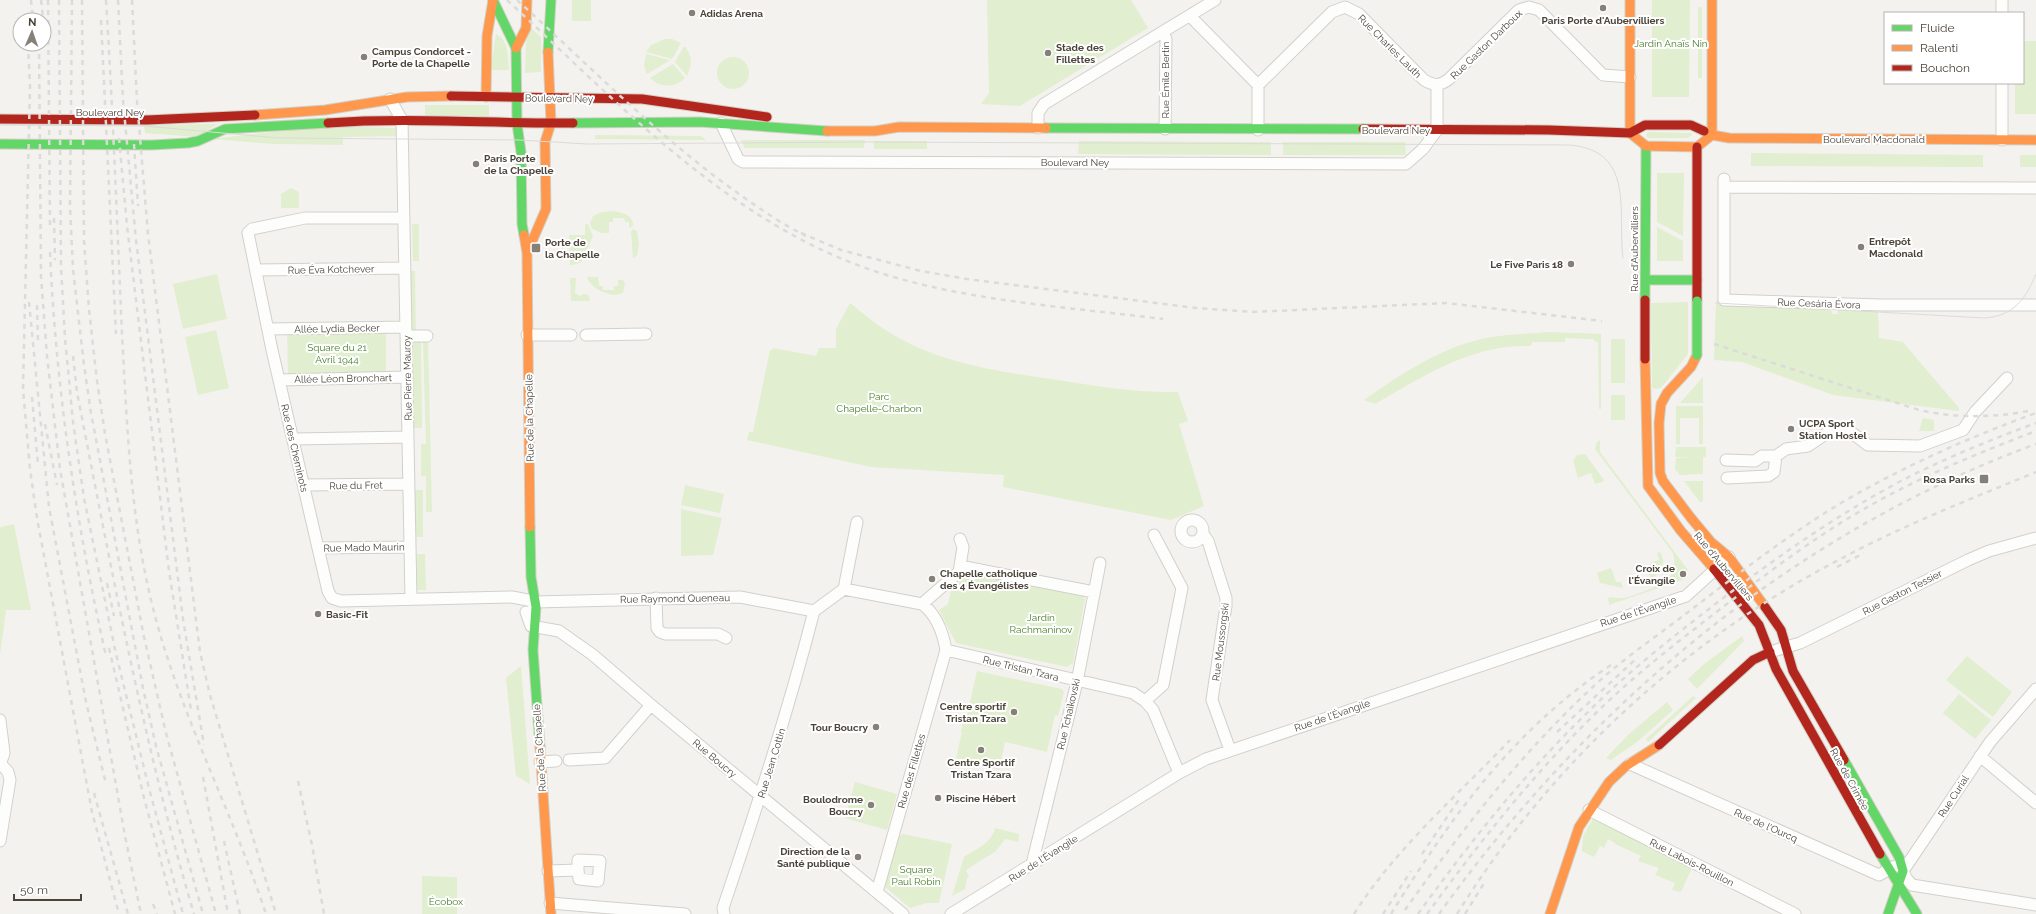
<svg xmlns="http://www.w3.org/2000/svg" width="2036" height="914" viewBox="0 0 2036 914" font-family="Raleway,sans-serif">
<rect width="100%" height="100%" fill="#f4f2ee"/>
<path fill="#e1eecf" d="M572,0H591V21H572Z
M987,0H1131L1148,28L1020,106L981,104L989,93Z
M1652,0H1690L1689,97H1652Z
M1698,7H1702V78H1698Z
M529,26L541,37V72L525,73L526,44Z
M496,34C509,40 508,57 509,70H491Z
M665,39H672L681,43L672,59L646,52L651,45Z
M2023,41H2036V114H2015V83H2023Z
M684,46C693,55 692,65 687,76L675,62Z
M646,54L669,60V61L647,74L644,66Z
M717 73a16 16 0 1 1 32 0a16 16 0 1 1-32 0Z
M673,64L685,78C675,88 660,88 650,78Z
M425,105H489V117L425,116Z
M218,124L197,137L145,133L144,125Z
M324,126L396,128L398,136L343,137V145L274,144L211,139Z
M1648,132L1691,133L1692,135L1688,138H1648L1646,135Z
M595,135L701,136L706,140L595,139Z
M741,140H865L864,148H745Z
M874,141H927V149H874Z
M1079,141L1271,142V155H1244L1078,154Z
M1283,142H1405L1406,155H1283Z
M1751,153L1983,155V167L1751,166Z
M2020,155H2036V167H2020Z
M1657,173H1684L1683,236L1657,222Z
M291,188L299,192V208H281V194Z
M612,211C621,212 634,215 633,226L629,228V222H625L624,218H613V222H609V233H602L592,229L590,223L593,216L602,212Z
M412,224H419V261H413Z
M585,224H588L593,236C586,249 588,265 570,265L569,235H585Z
M1657,227L1683,241V261H1657Z
M633,229L637,231L639,244L637,256L633,258L631,232Z
M410,271H415L416,334L411,335Z
M217,274L227,319L183,329L173,284Z
M587,277H598L599,286H603V290H614V286H618V280H623L625,284L623,293C613,299 590,289 587,277Z
M570,278H576L575,293L579,296L584,294L589,295L590,301H571Z
M1716,301L1831,308L1832,314H1838V308L1878,311L1879,338L1903,342L1959,408V411L1833,395L1742,362L1714,360Z
M1688,302V354L1661,388L1655,389L1652,387L1651,303Z
M850,303C863,313 875,324 889,332C941,365 1004,372 1064,381C1102,387 1139,393 1178,392L1188,421L1179,424L1204,506L1171,520L1003,487L1004,475L871,467L747,440L749,432H753L770,350H772L773,348L816,356L819,348H836V329Z
M216,330L229,388L198,395L185,337Z
M386,331V374L288,376L287,332Z
M1550,332L1601,334V409H1599L1598,342L1594,341V339L1565,338V342H1532L1531,346C1472,344 1425,375 1375,404L1364,400C1401,374 1441,347 1486,338C1507,334 1528,334 1550,332Z
M423,339H428L432,512H426V476H421V444H426Z
M1611,339H1625V383H1611Z
M411,340H421L422,428H412Z
M1703,377V403H1680L1702,378Z
M1611,395H1625V420H1611Z
M1676,406H1703V444H1699V418H1680V444H1676Z
M1923,418L1934,420V431H1919Z
M1600,440V452L1688,570L1683,576L1685,579L1609,605L1608,598C1614,596 1618,599 1624,598C1631,597 1638,593 1645,591C1664,584 1679,577 1673,553L1595,449L1597,442Z
M1676,447H1706V457H1703V474L1680,475L1675,469L1676,458L1692,457H1675Z
M1585,454L1604,480L1603,482L1595,484L1591,473L1578,478L1573,460L1577,455Z
M1684,481H1703V502H1700Z
M685,485L724,494L720,513L681,505Z
M415,490H423V537H415Z
M681,509L722,518L713,555L681,556Z
M14,524L31,610H6L0,655V529L1,527Z
M1660,552C1667,563 1661,573 1651,579L1649,573L1653,571L1650,563L1659,560L1657,553Z
M417,554H425L426,590H417Z
M1611,568L1616,582H1621L1623,588L1600,583L1597,573Z
M971,572L1081,593L1085,599L1073,663L1067,667L956,643L939,610L948,604L951,589Z
M1742,636L1744,641L1697,689L1688,679L1704,664Z
M1967,656L2012,692L1993,717L1946,680Z
M521,666L530,784L516,776L506,678Z
M977,671L1062,689L1064,692L1058,716L1055,715L1047,752L1005,742L999,770L956,758L962,732H961L963,719L966,720Z
M1959,694L1991,720L1975,739L1943,713Z
M1693,696L1696,698L1648,742L1646,739Z
M1667,702L1673,710L1637,742L1611,760L1606,758L1629,734Z
M855,782L897,794L887,830L845,818Z
M1593,819H1596L1692,868L1681,892L1672,890L1675,883L1655,875L1659,868L1638,861L1641,856L1615,844V843L1608,839L1604,848L1600,846L1594,857L1582,851L1583,836Z
M995,828L1019,834L1018,842L1005,839L996,851L966,870L969,877L967,878L965,889L952,896L964,857C976,849 992,843 995,828Z
M903,834L952,844L939,903H927L910,908L883,885L897,837Z
M422,876L457,877V914H422Z"/>
<g fill="none" stroke-linecap="round" stroke-linejoin="round">
<g stroke="#d2d0cb" stroke-width="13">
<path id="street" d="M2002,13V0
M1190,16L1258,85V130
M1163,33L1166,39L1165,129
M1258,85L1332,12L1345,7L1359,14L1424,80C1434,86 1440,86 1449,79L1519,10L1529,7L1539,10L1603,75L1630,77
M390,99L402,120L411,599
M721,123L738,159L743,162L1406,164L1423,149L1437,130V85
M1038,128V113L1044,104L1215,0
M2002,140V83
M1724,179V300L1881,305H2036
M1724,187L2036,188
M404,218H305L252,229L248,233L272,350L328,591L332,598L341,601L512,597L533,601L534,609
M257,270L405,268
M268,329L406,327
M527,335H571
M586,335L646,334
M406,336H427
M280,380L407,377
M294,439L408,437
M1726,460L1755,461L1762,456H1776L1786,449L1808,446L1830,431L1852,433L1868,445L1920,446L1963,430L1975,412L2007,378
M1727,478L1768,476L1774,472L1776,456
M304,485L409,484
M1181 531a11 11 0 1 1 22 0a11 11 0 1 1-22 0Z
M1203,534L1208,541L1226,598V606L1212,700L1230,750
M318,548L410,547
M960,566L963,547L960,539
M844,589L857,522
M656,598L657,628L660,632L665,634H718L726,638
M535,602L740,597L814,611
M922,604L959,572L960,566L1094,592
M814,611L844,589L922,604C936,614 943,633 946,650L1133,693L1145,701L1153,710L1179,773
M526,612L531,626L559,631L593,655L651,705L903,914
M1770,652L1800,643L1968,560L1989,551L2036,538
M2036,689L1990,742L1903,871L1906,878L1912,885L2036,905
M1145,701L1163,685L1182,588L1154,535
M0,720L4,753L2,759
M1980,756L2036,803
M569,760L605,758L651,705
M540,762L556,761
M0,763L8,772L10,780L0,841
M1630,764L1879,875L1895,866
M1589,810L1795,914
M1032,864L1077,682L1100,563
M548,871L578,870L579,879L598,881L600,861L578,860V870
M877,892L946,650
M550,903L685,914
M724,914L723,908C756,810 788,712 814,611
M951,914L1179,773L1206,759L1686,596L1729,557"/>
</g>
<g stroke="#d3cfc5" stroke-width="11">
<path id="fast" d="M493,0L516,48L517,124L521,152L522,224L524,235
M548,52L551,0
M573,123L700,122L827,131
M1046,128L1363,129
M0,144L152,145L188,143L198,141L225,129L328,123
M1645,280H1697
M1645,300L1646,146
M530,527L531,577L536,607L533,650L540,747
M1844,760L1899,857L1903,871L1888,914
M1880,854L1917,914"/>
</g>
<g stroke="#d3cfc5" stroke-width="11">
<path id="slow" d="M1630,0V133
M1712,0V135
M516,48L526,28L527,0
M486,97L487,36L493,0
M255,115L325,110L407,97L451,96
M827,131H875L899,127L1046,128
M1704,131L1712,135L1729,138L2036,140
M1630,133L1646,146L1697,147L1712,135
M524,235L527,253L530,527
M527,253L546,209L545,142L551,123L548,52
M1697,355L1691,367L1667,393L1661,404L1659,423L1660,473L1663,481L1691,518L1711,542L1729,557L1765,607
M1645,359L1648,486L1681,531L1714,569
M540,747L551,914
M1550,914L1579,827L1609,782L1626,766L1659,745"/>
</g>
<g stroke="#d3cfc5" stroke-width="11">
<path id="jam" d="M451,96L642,99L767,117
M0,119L147,120L255,115
M328,123C410,117 492,124 573,123
M1363,129L1549,130L1630,133L1645,125H1691L1704,131
M1697,147V301
M1714,569L1759,625L1776,669L1880,854
M1765,607L1781,630L1793,671L1844,760
M1659,745L1753,660L1770,652"/>
</g>
<use href="#street" stroke="#fdfdfc" stroke-width="11"/>
<use href="#fast" stroke="#63d668" stroke-width="9"/>
<use href="#slow" stroke="#ff974d" stroke-width="9"/>
<use href="#jam" stroke="#b3261e" stroke-width="9"/>
<path stroke="#dbdbda" stroke-width="1" d="M0,125L145,126L278,138L519,140L588,144L869,142L1570,145C1636,151 1617,213 1623,258
M1716,303L1985,318C2013,316 2026,299 2036,274"/>
<path stroke="#dbdbda" stroke-width="2.5" stroke-dasharray="5 5" stroke-linecap="butt" d="M31,0L33,20
M41,0L43,16
M48,0L50,226
M59,0L61,267L65,338L73,422L84,498L116,654L150,792L183,914
M72,0L70,207L73,269L84,365L91,413L143,688L156,746L203,914
M82,0L84,241L89,309L97,381L105,434L144,637L166,733L216,914
M106,0C113,111 117,223 122,334C127,423 130,513 151,600C177,709 231,808 266,914
M118,0L123,100L136,240L183,619L204,745
M132,0L137,101L148,234L200,652L210,695L276,914
M507,0C624,108 739,234 897,278C982,302 1075,308 1163,319
M517,0C583,60 646,124 717,178C746,199 774,220 806,236
M101,20L116,334
M18,33L19,15
M28,44L30,87L23,389L30,469L37,518L92,812L119,914
M39,44L41,277L47,356L60,469L125,836L141,914
M119,138L127,226L169,571L191,710
M134,144L138,206
M54,218L55,260
M801,233L841,250L921,271L967,279L1196,308L1253,312L1446,303L1602,321
M50,252C56,389 76,523 106,656
M29,302L49,507L86,702L106,784
M37,305L38,343
M1714,344L1919,410C1956,418 1992,418 2028,411
M73,356L77,392C111,567 143,742 194,914
M32,397L38,464
M45,424L57,485
M1837,567L1864,553
M107,583L114,616
M109,648L143,794L175,914
M1557,732L1638,657
M203,777L228,914
M298,781L312,845L324,914
M94,793L128,914
M224,841L240,914
M1422,854L1460,798
M153,904L157,914
M1405,910C1461,831 1523,751 1595,685C1625,657 1660,634 1692,609C1742,571 1792,532 1846,500C1907,465 1970,437 2036,413
M1354,914C1396,848 1457,796 1510,740
M1383,914L1411,871
M1391,914C1451,817 1514,729 1611,665
M1418,914C1470,842 1525,773 1589,711C1625,675 1665,643 1705,612C1767,564 1830,519 1899,482C1943,459 1990,440 2036,423
M1427,914C1479,843 1534,773 1598,711C1637,673 1680,640 1723,607C1765,575 1807,543 1852,516C1910,481 1973,455 2036,431
M1439,914C1589,705 1793,533 2036,444
M1457,914C1552,761 1688,637 1848,555C1909,523 1973,498 2036,472
M1465,914L1486,880"/>
<g stroke="#d3cfc5" stroke-width="11" stroke-linecap="butt">
<path id="fast-bridge" d="M1697,301V355"/>
</g>
<g stroke="#d3cfc5" stroke-width="11" stroke-linecap="butt">
<path id="jam-bridge" d="M1645,300V359"/>
</g>
<use href="#fast-bridge" stroke="#63d668" stroke-width="9"/>
<use href="#jam-bridge" stroke="#b3261e" stroke-width="9"/>
</g>
<g fill="#868178" stroke="#fff" stroke-width="1.5">
<circle cx="1603" cy="8" r="4"/>
<circle cx="692" cy="13" r="4"/>
<circle cx="1048" cy="53" r="4"/>
<circle cx="364" cy="57" r="4"/>
<circle cx="476" cy="164" r="4"/>
<circle cx="1861" cy="247" r="4"/>
<rect x="531" y="243" width="10" height="10" rx="2"/>
<circle cx="1571" cy="264" r="4"/>
<circle cx="1791" cy="429" r="4"/>
<rect x="1979" y="474" width="10" height="10" rx="2"/>
<circle cx="1683" cy="574" r="4"/>
<circle cx="932" cy="579" r="4"/>
<circle cx="318" cy="614" r="4"/>
<circle cx="1014" cy="712" r="4"/>
<circle cx="876" cy="727" r="4"/>
<circle cx="981" cy="750" r="4"/>
<circle cx="938" cy="798" r="4"/>
<circle cx="871" cy="805" r="4"/>
<circle cx="858" cy="857" r="4"/>
</g>
<g text-anchor="middle" stroke-width="4" stroke-linejoin="round" paint-order="stroke">
<g font-size="10" font-weight="bold" fill="#4b4439" stroke="#fff" text-anchor="start">
<text x="700" y="17">Adidas Arena</text>
<text x="1603" y="24" text-anchor="middle">Paris Porte d'Aubervilliers</text>
<text x="1056" y="51">Stade des<tspan x="1056" dy="12">Fillettes</tspan></text>
<text x="372" y="55">Campus Condorcet -<tspan x="372" dy="12">Porte de la Chapelle</tspan></text>
<text x="484" y="162">Paris Porte<tspan x="484" dy="12">de la Chapelle</tspan></text>
<text x="1869" y="245">Entrepôt<tspan x="1869" dy="12">Macdonald</tspan></text>
<text x="545" y="246">Porte de<tspan x="545" dy="12">la Chapelle</tspan></text>
<text x="1563" y="268" text-anchor="end">Le Five Paris 18</text>
<text x="1799" y="427">UCPA Sport<tspan x="1799" dy="12">Station Hostel</tspan></text>
<text x="1975" y="483" text-anchor="end">Rosa Parks</text>
<text x="1675" y="572" text-anchor="end">Croix de<tspan x="1675" dy="12">l'Évangile</tspan></text>
<text x="940" y="577">Chapelle catholique<tspan x="940" dy="12">des 4 Évangélistes</tspan></text>
<text x="326" y="618">Basic-Fit</text>
<text x="1006" y="710" text-anchor="end">Centre sportif<tspan x="1006" dy="12">Tristan Tzara</tspan></text>
<text x="868" y="731" text-anchor="end">Tour Boucry</text>
<text x="981" y="766" text-anchor="middle">Centre Sportif<tspan x="981" dy="12">Tristan Tzara</tspan></text>
<text x="946" y="802">Piscine Hébert</text>
<text x="863" y="803" text-anchor="end">Boulodrome<tspan x="863" dy="12">Boucry</tspan></text>
<text x="850" y="855" text-anchor="end">Direction de la<tspan x="850" dy="12">Santé publique</tspan></text>
</g>
<g font-size="10" fill="#4a7f2a" stroke="#fff">
<text x="1671" y="47">Jardin Anaïs Nin</text>
<text x="337" y="351">Square du 21<tspan x="337" dy="12">Avril 1944</tspan></text>
<text x="879" y="400">Parc<tspan x="879" dy="12">Chapelle-Charbon</tspan></text>
<text x="1041" y="621">Jardin<tspan x="1041" dy="12">Rachmaninov</tspan></text>
<text x="916" y="873">Square<tspan x="916" dy="12">Paul Robin</tspan></text>
<text x="446" y="905">Écobox</text>
</g>
<g font-size="10" fill="#4b4439" stroke="#fff">
<text transform="translate(1486 44) rotate(-44)" y="4">Rue Gaston Darboux</text>
<text transform="translate(1390 46) rotate(45)" y="4">Rue Charles Lauth</text>
<text transform="translate(1165 80) rotate(-90)" y="4">Rue Émile Bertin</text>
<text transform="translate(559 98) rotate(1)" y="4">Boulevard Ney</text>
<text x="110" y="116">Boulevard Ney</text>
<text x="1396" y="134">Boulevard Ney</text>
<text x="1874" y="143">Boulevard Macdonald</text>
<text x="1075" y="166">Boulevard Ney</text>
<text transform="translate(1634 249) rotate(-90)" y="4">Rue d'Aubervilliers</text>
<text transform="translate(331 269) rotate(-1)" y="4">Rue Éva Kotchever</text>
<text transform="translate(1819 303) rotate(2)" y="4">Rue Cesária Évora</text>
<text transform="translate(337 328) rotate(-1)" y="4">Allée Lydia Becker</text>
<text transform="translate(343 378) rotate(-1)" y="4">Allée Léon Bronchart</text>
<text transform="translate(407 378) rotate(-91)" y="4">Rue Pierre Mauroy</text>
<text transform="translate(529 418) rotate(-91)" y="4">Rue de la Chapelle</text>
<text transform="translate(295 448) rotate(77)" y="4">Rue des Cheminots</text>
<text transform="translate(356 485) rotate(-1)" y="4">Rue du Fret</text>
<text transform="translate(364 547) rotate(-1)" y="4">Rue Mado Maurin</text>
<text transform="translate(1724 566) rotate(50)" y="4">Rue d'Aubervilliers</text>
<text transform="translate(1902 592) rotate(-27)" y="4">Rue Gaston Tessier</text>
<text transform="translate(675 598) rotate(-1)" y="4">Rue Raymond Queneau</text>
<text transform="translate(1638 611) rotate(-18)" y="4">Rue de l'Évangile</text>
<text transform="translate(1220 642) rotate(-83)" y="4">Rue Moussorgski</text>
<text transform="translate(1021 668) rotate(14)" y="4">Rue Tristan Tzara</text>
<text transform="translate(1068 714) rotate(-77)" y="4">Rue Tchaïkovski</text>
<text transform="translate(1332 715) rotate(-19)" y="4">Rue de l'Évangile</text>
<text transform="translate(539 748) rotate(-94)" y="4">Rue de la Chapelle</text>
<text transform="translate(715 758) rotate(40)" y="4">Rue Boucry</text>
<text transform="translate(771 763) rotate(-73)" y="4">Rue Jean Cottin</text>
<text transform="translate(911 771) rotate(-74)" y="4">Rue des Fillettes</text>
<text transform="translate(1850 779) rotate(61)" y="4">Rue de Crimée</text>
<text transform="translate(1953 796) rotate(-57)" y="4">Rue Curial</text>
<text transform="translate(1766 825) rotate(24)" y="4">Rue de l'Ourcq</text>
<text transform="translate(1043 858) rotate(-32)" y="4">Rue de l'Évangile</text>
<text transform="translate(1692 862) rotate(27)" y="4">Rue Labois-Rouillon</text>
</g>
</g>
<rect x="1884" y="12" width="140" height="72" fill="#ffffff" stroke="#b7b4b0"/>
<rect x="1892" y="25" width="20" height="6" fill="#63d668" stroke="#b7b4b0"/>
<text x="1920" y="32" font-size="12" fill="#4b4439">Fluide</text>
<rect x="1892" y="45" width="20" height="6" fill="#ff974d" stroke="#b7b4b0"/>
<text x="1920" y="52" font-size="12" fill="#4b4439">Ralenti</text>
<rect x="1892" y="65" width="20" height="6" fill="#b3261e" stroke="#b7b4b0"/>
<text x="1920" y="72" font-size="12" fill="#4b4439">Bouchon</text>
<g transform="translate(32 32) rotate(2)"><circle r="19" fill="#ffffff" stroke="#b7b4b0"/>
<path d="M0-3L7 15L0 10L-7 15Z" fill="#868178"/>
<text y="-6" font-size="11" font-weight="bold" text-anchor="middle" fill="#4b4439">N</text>
</g>
<path d="M14 894v6h67v-6" fill="none" stroke="#4b4439" stroke-width="2"/>
<text x="20" y="894" font-size="12" fill="#4b4439" stroke="#ffffff" stroke-width="3" paint-order="stroke">50 m</text>
</svg>
